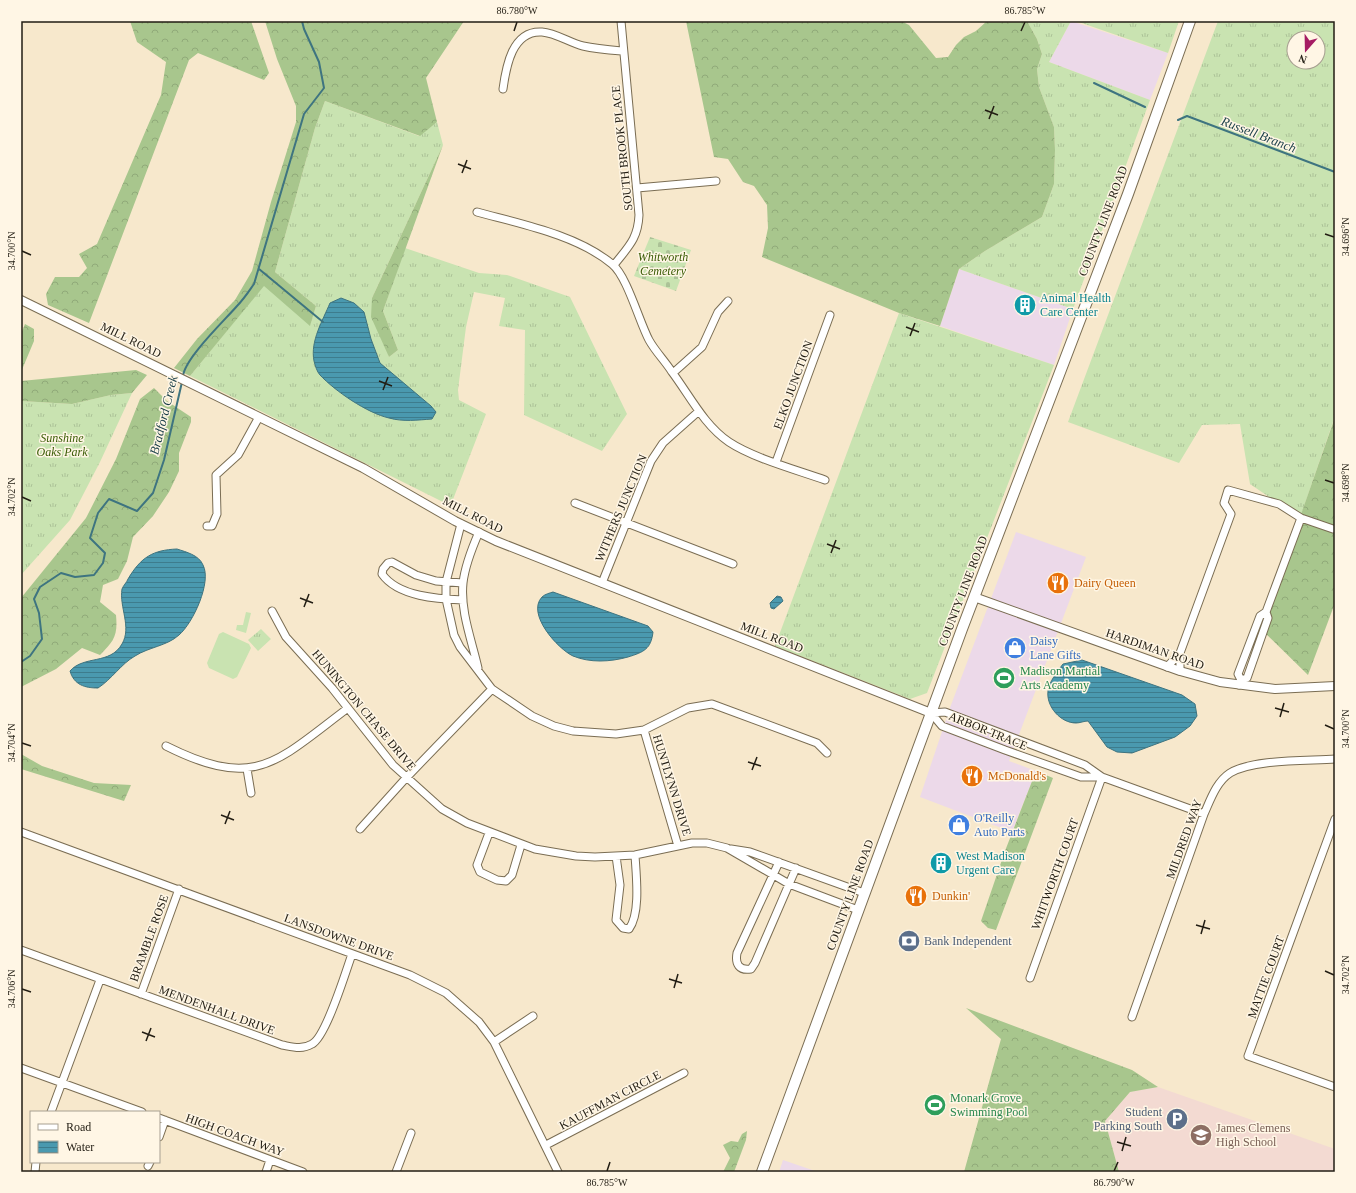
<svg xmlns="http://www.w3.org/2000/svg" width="1356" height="1193" viewBox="0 0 1356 1193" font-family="Georgia,serif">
<defs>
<pattern id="grass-tufts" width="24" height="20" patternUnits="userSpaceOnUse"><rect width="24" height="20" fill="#c9e3b1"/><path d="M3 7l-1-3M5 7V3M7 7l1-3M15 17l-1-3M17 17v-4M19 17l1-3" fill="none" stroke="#acc297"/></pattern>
<pattern id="forest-crowns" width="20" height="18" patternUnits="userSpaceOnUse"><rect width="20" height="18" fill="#a8c68d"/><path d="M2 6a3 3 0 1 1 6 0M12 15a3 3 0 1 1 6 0" fill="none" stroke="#90aa79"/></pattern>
<pattern id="cemetery-stones" width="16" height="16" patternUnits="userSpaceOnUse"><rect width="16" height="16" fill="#c9e3b1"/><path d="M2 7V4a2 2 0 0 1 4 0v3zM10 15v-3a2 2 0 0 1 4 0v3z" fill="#acc297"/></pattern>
<pattern id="water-rules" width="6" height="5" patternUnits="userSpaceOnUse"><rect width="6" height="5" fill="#4a99af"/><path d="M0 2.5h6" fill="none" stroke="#3d7c8d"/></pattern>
</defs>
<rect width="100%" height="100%" fill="#f7e8cc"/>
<path fill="#ecd9e9" d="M1071,21L1168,53L1150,100L1049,62Z
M959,269L1073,309L1054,365L940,326Z
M1016,532L1086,557L1009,761L1036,771L1012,832L920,797L951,705Z
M783,1160L818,1172H779Z"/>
<path fill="#f3dad2" d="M1158,1087L1335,1149V1172H1119L1105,1121L1130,1092Z"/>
<path fill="url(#grass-tufts)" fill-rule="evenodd" d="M1027,21H1071L1049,62L1150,100L1073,309L959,269L985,251L1042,217L1054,184L1055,150L1054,127L1039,87L1037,69L1042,54L1037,39Z
M1076,21H1179L1168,53Z
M1218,21H1335V416L1300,518L1250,484L1240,424L1202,425L1179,463L1068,422ZM1294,38H1318V62H1294Z
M325,101L419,136L437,122L443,145L372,298L389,357L398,350L383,311L405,248L479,273L507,275L570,297L627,414L602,451L524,415L525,330L499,326L505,298L474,292L466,327L458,390L459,400L486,414L452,502L445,503L190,376L264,285L310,325L316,306L275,272L315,128Z
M899,313L1054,365L927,693L910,699L775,646Z
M132,393L100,462L70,520L21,575V401L72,404L111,395Z
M261,629L271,639L258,651L248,640Z"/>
<path fill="url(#forest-crowns)" d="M130,21H251L269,73L264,80L198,53L189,60L89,323L48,305L46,294L55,277H79L87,268L79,254L97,244L161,95L166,62L137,42Z
M265,21H464L426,78L437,122L420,136L325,101L315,128L275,272L316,306L310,326L264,286L190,376L174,368L197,339L235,300L252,271L271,202L296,122V106L277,59Z
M686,21H901L909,25L936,58L948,57L956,45L964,37L976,31L987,21H1027L1037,39L1042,54L1037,69L1039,87L1054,127L1055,150L1054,184L1042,217L985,251L959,269L940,326L899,313L762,257L768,228L767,205L754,186L743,182L728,159L714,157Z
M443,145L383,311L398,350L389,357L371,317L372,298Z
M25,324L34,329V341L21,372V334Z
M136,370L147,375L132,393L111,395L72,404L21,401V381Z
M154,388L167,401L191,417V422L179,453V471L169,492L153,516L133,537L127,561L118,579L103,585L100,602L116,615C118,636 114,641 100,655L82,648L56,669L21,687V598L86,518L116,459L140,399Z
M1335,417V603L1308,675L1261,629Z
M21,754L42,766L94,783L131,785L124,801L21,769Z
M1036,771L1053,778L996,930L988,928L981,921L1005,851Z
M966,1008L1132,1070L1158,1087L1130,1092L1105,1121L1119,1172H964L1001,1039Z
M747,1131L746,1140L734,1172H723L730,1158L723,1145L731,1141L738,1142L742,1134Z"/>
<path fill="url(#cemetery-stones)" d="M650,237L691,250L676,291L634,276Z"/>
<path fill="#c9e3b1" d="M246,612L251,613L246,633L236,630L237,625H243Z
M223,632L249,644L251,648L237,677L233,679L209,668L207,663L219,634Z"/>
<path fill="url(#water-rules)" stroke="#3e7480" d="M341,298L354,303L364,312L371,339L380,363L431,406L436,412L432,419C418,420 403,422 389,418C367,413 335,391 320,375C317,372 315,365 314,361C310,341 323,320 330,303Z
M177,549C186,552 199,555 203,565C212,582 193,623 179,635C167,646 149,647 135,656C121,664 112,679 98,688C85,688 74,685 70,671C84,655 110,665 122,644C132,627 119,607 122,589C123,586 127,582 128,579C141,557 153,550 177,549Z
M553,592L648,626L653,632C651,649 644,652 628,657C610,662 590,663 573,656C558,649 526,614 542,597C545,594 550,593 553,592Z
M777,596L781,597L783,601L774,609L771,608L770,603Z
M1082,660L1182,695L1195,704L1197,716L1190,726L1175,737L1132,753L1117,752L1107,747L1088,721C1084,721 1080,723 1076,723C1061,723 1046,707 1048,691C1049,682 1057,672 1063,664Z
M933,1096L938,1097L941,1101V1103L935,1106L933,1112L929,1111L932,1106L930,1099Z"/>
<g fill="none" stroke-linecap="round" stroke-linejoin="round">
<path stroke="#3e7480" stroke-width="2" d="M1094,83L1145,107
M1178,120L1187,116L1335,172
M259,269L323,322
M183,376C185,358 224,321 237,306C244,299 249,291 254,284L304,114L324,88L319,62L304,29L302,21
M21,662L30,656L42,639L39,613L34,599L40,587L61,573L75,577L94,575L103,563L105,553L90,538L98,513L109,499L137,511L153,493L164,460L182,382"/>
<g stroke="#7a6d53" stroke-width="9">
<path id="minor" d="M503,89C506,67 512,30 542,32C556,33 570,43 583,46C596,49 610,50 623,51
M637,188L716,181
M477,212C521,224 577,235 612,264C627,276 639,321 649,340C655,351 665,361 672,372C690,396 704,425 729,442C753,458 797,470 825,480
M614,265C628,247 638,239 639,215L621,21
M673,373L702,347L718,312L728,301
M776,462L830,315
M575,503L733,564
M461,524L446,582V599L454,635L460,647L492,689L532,716L554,726L573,731L616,734L644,730L688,708L712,704L817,743L827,753
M207,526H212L217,514L216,475L238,455L259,417
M602,583L651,461L663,443L699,411
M463,600C439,599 398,597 382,574L383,569L388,563L392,562L416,575L436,581L463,583
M272,611L286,637L332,688L393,765L442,809L467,823L535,849L576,856L595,857L635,855L692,843H707L727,848L789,884L858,910
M1266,612L1301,518L1333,529
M1167,667L1180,653
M478,668C472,641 460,611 463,583C465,565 472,548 479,532
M1180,671V653L1231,514L1224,503L1228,490L1279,504L1301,518
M1239,685L1241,680L1238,674L1260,616L1266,612L1268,618L1247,678L1241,680
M931,713L945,712L1085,765L1102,777L1204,814
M931,713L942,726L1005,750L1081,777H1102
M644,730L678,846
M166,746C256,791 276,762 348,708
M247,769L251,793
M1335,819L1248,1056L1335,1087
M360,829L406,778L492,689
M21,832L410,975L446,993L479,1022L494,1042L558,1172
M489,833L477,865L480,872L497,880L506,881L512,875L521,845
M731,849L750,852L864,893
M616,856L620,885L616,920L623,928L629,929C641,913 636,874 635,855
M779,862L737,953C735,964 739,971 751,969L755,963L796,868
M21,950L282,1045C293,1047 302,1050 312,1044C326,1037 346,971 352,954
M1030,978L1102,777
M141,994L179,889
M1132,1017L1204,814C1210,801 1216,782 1230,773C1253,759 1307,761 1335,759
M494,1042L533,1016
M21,1068L142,1112
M51,1112L100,980
M159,1118L303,1172
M159,1137L165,1120
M546,1145L684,1073
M148,1166L150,1162
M35,1172L36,1162
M266,1172L270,1160
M396,1172L411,1133"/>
</g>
<g stroke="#7a6d53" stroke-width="10">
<path id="tertiary" d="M21,300L363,468L455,521L496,541L931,713
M974,597L1180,671L1220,682L1275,689L1335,686"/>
</g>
<g stroke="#7a6d53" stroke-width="12">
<path id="secondary" d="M762,1172L962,629L1128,194L1190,21"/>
</g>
<use href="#minor" stroke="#fff" stroke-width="7"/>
<use href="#tertiary" stroke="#fff" stroke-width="8"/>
<use href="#secondary" stroke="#fff" stroke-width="10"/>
</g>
<path fill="none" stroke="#221d13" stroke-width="1.5" d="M514,31L517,22M1021,31L1025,22M985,110L998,115M989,119L994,106M458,164L471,169M462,173L467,160M1325,234L1334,237M22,251L31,255M906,327L919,332M910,336L915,323M379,381L392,386M383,390L388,377M1325,480L1334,483M22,497L31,501M827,544L840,549M831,553L836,540M300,598L313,603M304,607L309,594M1275,708L1289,712M1280,717L1284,703M1325,725L1334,729M22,743L31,746M748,762L761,766M752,770L757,757M221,815L234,820M225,824L230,811M1196,925L1210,929M1201,934L1205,920M1325,971L1334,975M669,979L682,983M674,988L678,974M22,989L31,992M142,1032L155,1037M146,1041L151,1028M1117,1142L1131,1146M1122,1151L1126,1137M607,1171L610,1162M1114,1171L1118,1162"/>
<defs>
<g id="building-disc" transform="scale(1.15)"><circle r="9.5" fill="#0f9aa8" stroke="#fff6e5"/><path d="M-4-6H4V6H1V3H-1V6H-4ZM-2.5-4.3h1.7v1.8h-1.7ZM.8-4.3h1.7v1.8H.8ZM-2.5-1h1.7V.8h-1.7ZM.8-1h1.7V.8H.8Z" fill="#fff"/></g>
<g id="restaurant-disc" transform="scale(1.15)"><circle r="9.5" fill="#e8710a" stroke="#fff6e5"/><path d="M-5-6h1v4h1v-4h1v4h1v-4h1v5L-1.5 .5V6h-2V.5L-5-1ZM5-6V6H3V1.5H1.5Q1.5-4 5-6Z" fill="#fff"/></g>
<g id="shop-disc" transform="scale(1.15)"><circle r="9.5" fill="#3f7fe0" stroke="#fff6e5"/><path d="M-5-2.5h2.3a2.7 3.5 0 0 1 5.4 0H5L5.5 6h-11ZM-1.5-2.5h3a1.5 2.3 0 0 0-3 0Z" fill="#fff"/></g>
<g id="stadium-disc" transform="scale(1.15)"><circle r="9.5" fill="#2e9e5b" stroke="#fff6e5"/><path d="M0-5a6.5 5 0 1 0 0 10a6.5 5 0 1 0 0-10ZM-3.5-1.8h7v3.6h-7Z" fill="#fff"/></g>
<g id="bank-disc" transform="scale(1.15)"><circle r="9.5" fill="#5c6f8a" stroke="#fff6e5"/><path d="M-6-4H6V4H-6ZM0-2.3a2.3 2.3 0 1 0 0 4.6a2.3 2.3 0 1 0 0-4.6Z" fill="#fff"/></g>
<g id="parking-disc" transform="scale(1.15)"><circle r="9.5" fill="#5c6f8a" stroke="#fff6e5"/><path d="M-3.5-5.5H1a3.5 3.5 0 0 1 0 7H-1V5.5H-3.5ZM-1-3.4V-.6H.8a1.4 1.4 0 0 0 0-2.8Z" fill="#fff"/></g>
<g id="school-disc" transform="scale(1.15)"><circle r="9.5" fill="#8d6e63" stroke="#fff6e5"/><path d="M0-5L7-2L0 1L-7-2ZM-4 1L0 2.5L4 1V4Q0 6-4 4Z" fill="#fff"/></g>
</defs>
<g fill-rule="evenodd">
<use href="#building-disc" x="1025" y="305"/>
<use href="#restaurant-disc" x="1058" y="583"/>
<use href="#shop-disc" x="1015" y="648"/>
<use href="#stadium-disc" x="1004" y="678"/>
<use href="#restaurant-disc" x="972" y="776"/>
<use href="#shop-disc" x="959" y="825"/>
<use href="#building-disc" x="941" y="863"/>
<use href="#restaurant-disc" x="916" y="896"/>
<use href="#bank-disc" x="909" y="941"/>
<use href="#stadium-disc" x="935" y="1105"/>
<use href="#parking-disc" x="1177" y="1119"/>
<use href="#school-disc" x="1201" y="1135"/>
</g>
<g text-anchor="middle" stroke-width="3" stroke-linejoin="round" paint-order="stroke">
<g font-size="12" fill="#221d13" stroke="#fff6e5">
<text transform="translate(622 148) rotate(-96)" y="4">SOUTH BROOK PLACE</text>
<text transform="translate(1103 221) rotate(-69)" y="4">COUNTY LINE ROAD</text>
<text transform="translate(131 340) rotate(26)" y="4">MILL ROAD</text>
<text transform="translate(793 385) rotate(-70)" y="4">ELKO JUNCTION</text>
<text transform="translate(621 508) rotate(-67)" y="4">WITHERS JUNCTION</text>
<text transform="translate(473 515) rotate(27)" y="4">MILL ROAD</text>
<text transform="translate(963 591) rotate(-69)" y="4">COUNTY LINE ROAD</text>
<text transform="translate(772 637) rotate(21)" y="4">MILL ROAD</text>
<text transform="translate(1155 649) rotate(19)" y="4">HARDIMAN ROAD</text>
<text transform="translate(364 710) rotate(50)" y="4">HUNINGTON CHASE DRIVE</text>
<text transform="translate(988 731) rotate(22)" y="4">ARBOR TRACE</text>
<text transform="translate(672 785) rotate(73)" y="4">HUNTLYNN DRIVE</text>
<text transform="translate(1184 839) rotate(-70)" y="4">MILDRED WAY</text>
<text transform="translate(1055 874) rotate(-70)" y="4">WHITWORTH COURT</text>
<text transform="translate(850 895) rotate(-70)" y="4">COUNTY LINE ROAD</text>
<text transform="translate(339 937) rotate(20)" y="4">LANSDOWNE DRIVE</text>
<text transform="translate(149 938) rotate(-70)" y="4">BRAMBLE ROSE</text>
<text transform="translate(1266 977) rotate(-70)" y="4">MATTIE COURT</text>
<text transform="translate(217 1010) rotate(20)" y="4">MENDENHALL DRIVE</text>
<text transform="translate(610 1100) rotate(-28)" y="4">KAUFFMAN CIRCLE</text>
<text transform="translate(235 1135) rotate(20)" y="4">HIGH COACH WAY</text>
</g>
<g font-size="12" font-style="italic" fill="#395b04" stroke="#fff6e5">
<text x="663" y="261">Whitworth<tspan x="663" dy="14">Cemetery</tspan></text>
<text x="62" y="442">Sunshine<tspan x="62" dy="14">Oaks Park</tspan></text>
</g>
<g font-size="12" fill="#0d838f" stroke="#fff6e5" text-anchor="start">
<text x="1040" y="302">Animal Health<tspan x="1040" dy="14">Care Center</tspan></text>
<text x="956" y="860">West Madison<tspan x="956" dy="14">Urgent Care</tspan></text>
</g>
<g font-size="12" fill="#c56008" stroke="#fff6e5" text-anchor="start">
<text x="1074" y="587">Dairy Queen</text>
<text x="988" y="780">McDonald's</text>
<text x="932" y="900">Dunkin'</text>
</g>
<g font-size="12" fill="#366cbe" stroke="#fff6e5" text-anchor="start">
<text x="1030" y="645">Daisy<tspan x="1030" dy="14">Lane Gifts</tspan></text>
<text x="974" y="822">O'Reilly<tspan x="974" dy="14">Auto Parts</tspan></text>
</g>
<g font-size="12" fill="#27864d" stroke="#fff6e5" text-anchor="start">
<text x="1020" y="675">Madison Martial<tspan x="1020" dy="14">Arts Academy</tspan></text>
<text x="950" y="1102">Monark Grove<tspan x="950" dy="14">Swimming Pool</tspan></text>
</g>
<g font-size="12" fill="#4e5e75" stroke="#fff6e5" text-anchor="start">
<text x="924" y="945">Bank Independent</text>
<text x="1162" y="1116" text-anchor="end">Student<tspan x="1162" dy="14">Parking South</tspan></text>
</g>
<g font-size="12" fill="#785e54" stroke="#fff6e5" text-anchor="start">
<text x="1216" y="1132">James Clemens<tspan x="1216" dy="14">High School</tspan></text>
</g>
<g font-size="13" font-style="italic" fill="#193e48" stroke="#fff6e5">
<text transform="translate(1259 134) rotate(21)" y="5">Russell Branch</text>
<text transform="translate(163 415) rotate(-76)" y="5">Bradford Creek</text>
</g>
</g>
<rect width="1356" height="1193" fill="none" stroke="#fff6e5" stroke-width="44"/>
<rect x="30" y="1111" width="130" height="52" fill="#fff6e5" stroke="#a79f91"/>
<rect x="38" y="1124" width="20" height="6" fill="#ffffff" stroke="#a79f91"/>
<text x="66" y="1131" font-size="12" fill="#221d13">Road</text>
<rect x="38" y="1141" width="20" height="12" fill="url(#water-rules)" stroke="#a79f91"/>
<text x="66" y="1151" font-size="12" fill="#221d13">Water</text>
<g transform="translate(1306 50) rotate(200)"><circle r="19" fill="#fff6e5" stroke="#a79f91"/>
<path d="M0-3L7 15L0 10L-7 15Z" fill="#a51c63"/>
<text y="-6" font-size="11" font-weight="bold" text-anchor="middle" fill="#221d13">N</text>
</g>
<rect x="22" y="22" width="1312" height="1149" fill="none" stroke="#221d13" stroke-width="1.5"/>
<g font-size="10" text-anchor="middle" fill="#221d13">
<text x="517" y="14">86.780°W</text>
<text x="1025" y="14">86.785°W</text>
<text transform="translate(1345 237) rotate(-90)" y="4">34.696°N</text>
<text transform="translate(11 251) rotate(-90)" y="4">34.700°N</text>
<text transform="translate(1345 483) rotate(-90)" y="4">34.698°N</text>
<text transform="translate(11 497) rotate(-90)" y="4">34.702°N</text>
<text transform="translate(1345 729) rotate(-90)" y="4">34.700°N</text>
<text transform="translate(11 743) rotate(-90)" y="4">34.704°N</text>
<text transform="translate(1345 975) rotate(-90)" y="4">34.702°N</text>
<text transform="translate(11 989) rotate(-90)" y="4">34.706°N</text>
<text x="607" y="1186">86.785°W</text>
<text x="1114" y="1186">86.790°W</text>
</g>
</svg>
